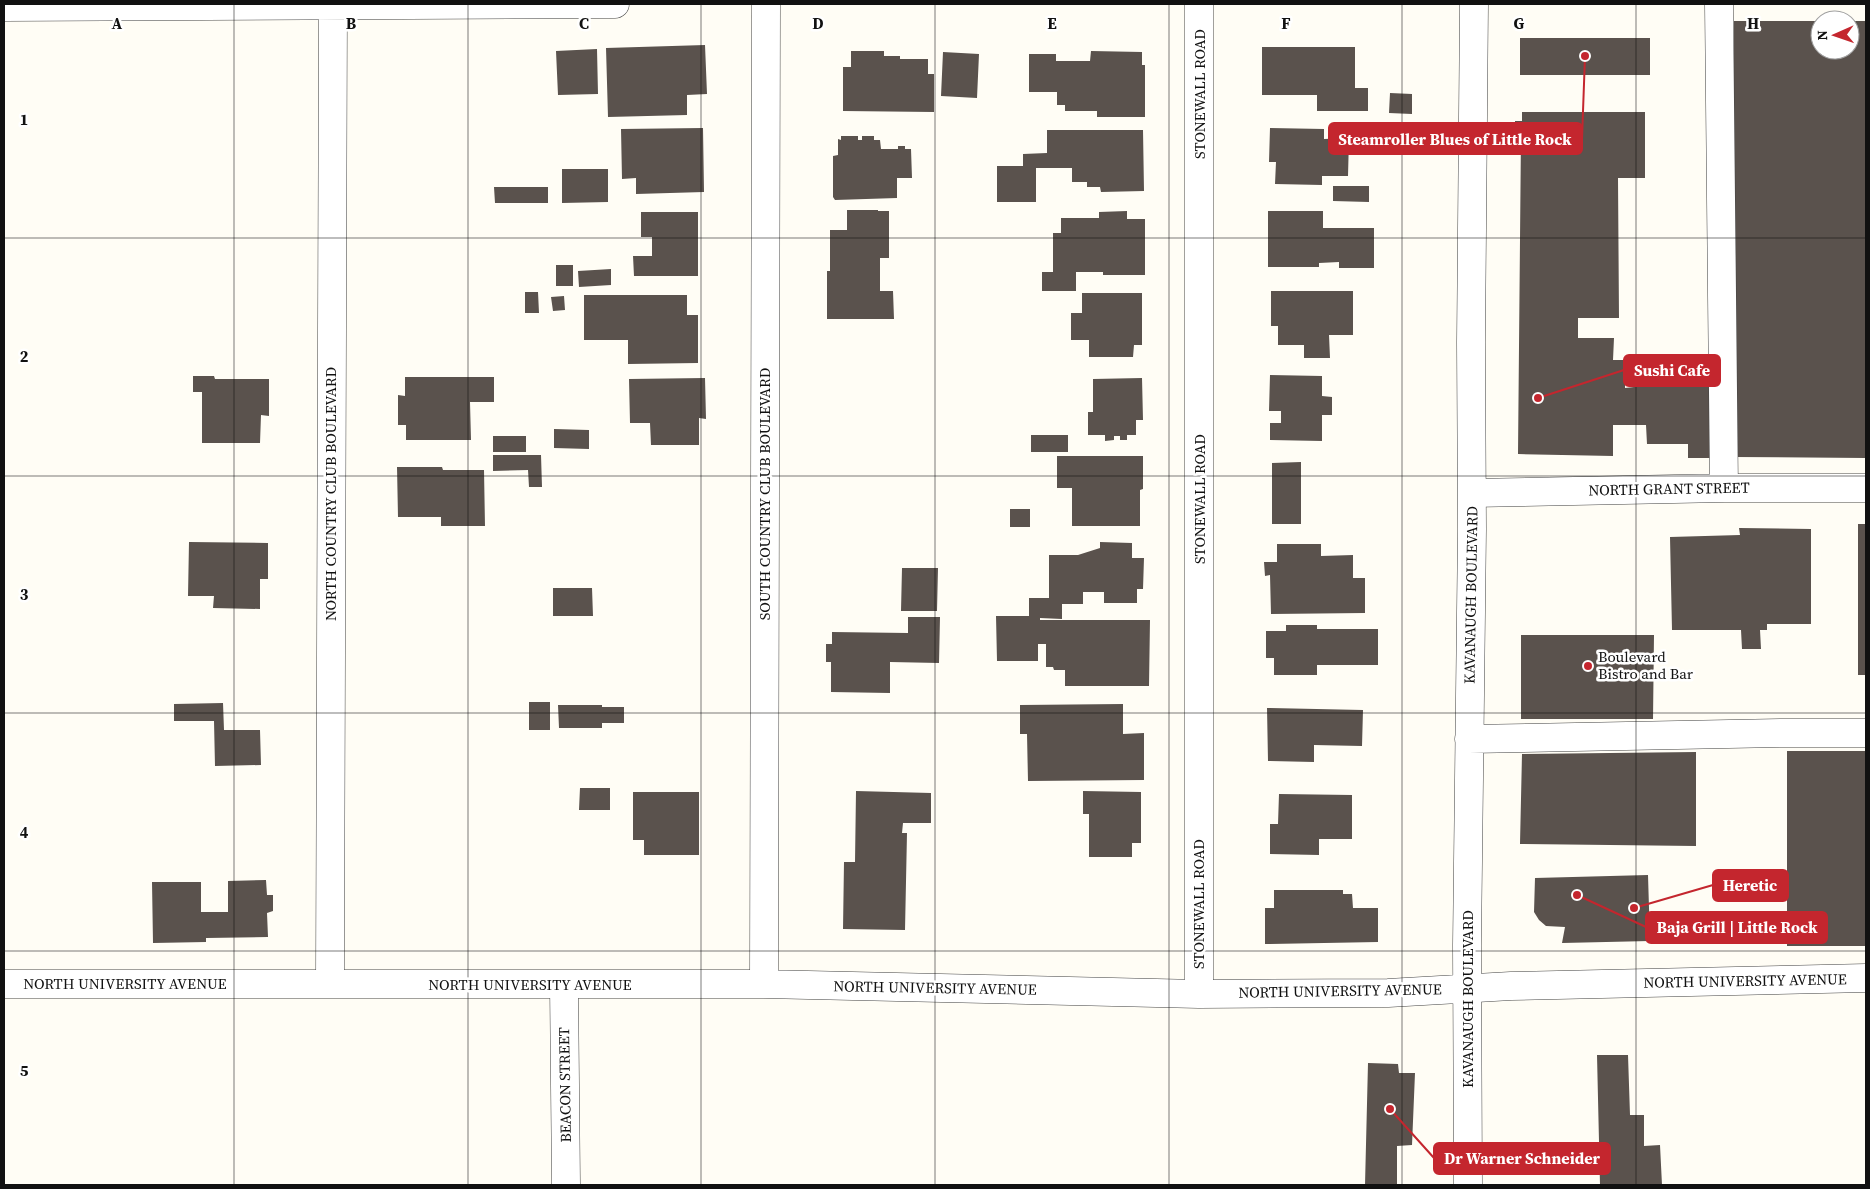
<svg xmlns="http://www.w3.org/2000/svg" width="1870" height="1189" viewBox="0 0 1870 1189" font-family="'Source Serif 4',serif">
<rect width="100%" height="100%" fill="#fffdf5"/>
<path fill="#5a524d" d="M1734,21H1820V50H1850V21H1866V458L1734,457Z
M1520,38H1650V75H1520Z
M705,45L707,94L687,95V115L608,117L606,48Z
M1262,47H1355V88H1368V111H1317V95H1262Z
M597,49L598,94L558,95L556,51Z
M851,51H884V56H900V59H928V74H934V112L843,111V67H851Z
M1091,51L1142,52V65H1145V117H1097V111H1065V105H1057V92H1029V54H1056V61H1090Z
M943,52L979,54L977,98L941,96Z
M1390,93L1412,94V114L1389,113Z
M1522,112H1645V178H1618L1619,318H1578V338H1614L1613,360H1625V388L1634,387V363H1714L1717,458H1688V444H1647L1646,425H1613V456L1518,454L1521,133H1515V121H1522Z
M703,128L704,192L636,194V178L622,179L621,129Z
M1270,128L1324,129V139L1349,138L1348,176H1322V185L1275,184L1276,162H1269Z
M1047,130H1143L1144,191L1101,192L1100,187H1087V182H1072V168H1036V202H997V166H1023V154L1047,153Z
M841,136H858V140H862V136H874V140H880L881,149H898V146H905V149H911L912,178H897V198L835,200L833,197V156L838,155V139L841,140Z
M562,169H608V202L562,203Z
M1333,186H1369V202L1333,201Z
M494,187H548V203H495Z
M847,210H878V211H889V258H880V291H893L894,319H827V271H830V230H847Z
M1127,211V219H1145V275H1103V272H1076V291H1042V272H1053V233H1061V218H1099V212Z
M1268,211H1323V228H1374V268H1339V262L1319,263V267H1268Z
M641,212H698V276H634L633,256H652V237H641Z
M556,265H573V286H556Z
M611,269V285L579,287L578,271Z
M1271,291H1353V335H1329L1330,358H1304V345H1278V326H1271Z
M525,292H538L539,313H525Z
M1082,293H1142V345H1134L1133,357H1089V340H1071V313H1082Z
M584,295H687V315H698V363L628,364V340H584Z
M564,296L565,310L553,311L551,297Z
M1270,375L1322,376V396L1332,397V415H1322V441L1270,440V423H1281V411H1269Z
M193,376H214L215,379H269V416L261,415L260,443H202V392H193Z
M405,377H494V402H470L471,440H406V425H398V395L405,396Z
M705,378L706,419L699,418V445H651L650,423H630L629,379Z
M1142,378L1143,420H1136V435H1127V440H1120V436H1114V440L1105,441V435H1088V412H1093V379Z
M554,429L589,430V449L554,448Z
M1031,435H1068V452H1031Z
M493,436H526V452H493Z
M493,455H541L542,487H529L528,470L493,471Z
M1057,456H1143V489L1140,490V526H1072V488H1057Z
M1301,462V524H1272V463Z
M397,467H442L443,470H484L485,526H441V517H398Z
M1010,509H1030V527H1010Z
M1858,524H1866V675H1858Z
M1739,528L1811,529V624H1767V630H1760L1761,649H1742L1741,630H1672L1670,537L1740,535Z
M189,542L268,543V579H260V609L213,608L214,596H188Z
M1100,542L1132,543V558H1144L1143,589H1137V603H1104V592H1083V604H1062V619L1040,618V620H1150L1149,686H1065V670H1054L1053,667H1046V644H1038V661H997L996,616H1029V598H1049V555H1078L1100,548Z
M1277,544H1321V556L1353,555V578H1365V613L1271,614L1270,575L1265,576L1264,562H1277Z
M902,568H938L937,611H901Z
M553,588H592L593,616H553Z
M908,617H940L939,663L890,662V693L831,692V662H826V644H832V632L908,633Z
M1286,625H1317V629H1378V665H1317V675H1274V658H1266V631H1286Z
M1521,635H1654L1653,719H1521Z
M529,702H550V730H529Z
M223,703L224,730H260L261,765L215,766L214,721H174V704Z
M1123,704V734L1144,733V780L1028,781L1027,734H1020V705Z
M558,705H602V707H624V723H602V728H559Z
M1267,708L1363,710L1362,746L1314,745V762L1268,761Z
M1787,751H1866V946H1787Z
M1696,752V846L1520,844L1522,754Z
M580,788H610V810H579Z
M856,791L931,793V823H903L902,833H907L905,930L843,929L844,862H855Z
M1083,791L1141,792V843H1132V857H1089V814H1083Z
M633,792H699V855H644V840H633Z
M1279,794L1352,795V839H1319V855L1270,854V824H1278Z
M1648,875L1650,941L1562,943L1565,927L1546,926L1539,920L1534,912L1535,878Z
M266,880L267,895H273V911L267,913L268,937L206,938V942L153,943L152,882H201V912H228V881Z
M1274,890H1343V894H1352L1353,908H1378V942L1265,944V908H1274Z
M1597,1055H1628L1630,1115H1644V1146L1660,1145L1662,1185H1600Z
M1368,1063L1398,1064L1399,1073H1415L1412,1145L1397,1146V1185H1365Z"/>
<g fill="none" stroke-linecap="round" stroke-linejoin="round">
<g stroke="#444" stroke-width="29">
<path id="minor" d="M1719,4L1724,488
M4,7L615,4
M1472,493L1724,488H1866
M1469,739L1782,733H1866
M4,984H764L1199,994L1388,993L1511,986L1866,978
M330,984L333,4
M764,984L766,4
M564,985L566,1185
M1199,994V4
M1468,1185L1467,945L1472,529L1471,342L1474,4"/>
</g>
<use href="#minor" stroke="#fff" stroke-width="28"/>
</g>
<path fill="none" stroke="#111" stroke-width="1" stroke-opacity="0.55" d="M234,4V1185M468,4V1185M701,4V1185M935,4V1185M1169,4V1185M1402,4V1185M1636,4V1185M4,238H1866M4,476H1866M4,713H1866M4,951H1866"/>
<circle fill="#c4262e" stroke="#fff" stroke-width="2" cx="1588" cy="666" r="5"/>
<g text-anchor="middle" stroke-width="5" stroke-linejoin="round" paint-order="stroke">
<g font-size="15" fill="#111" stroke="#fff">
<text transform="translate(1200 94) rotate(-90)" y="5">STONEWALL ROAD</text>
<text transform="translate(1669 489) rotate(-1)" y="5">NORTH GRANT STREET</text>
<text transform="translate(331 494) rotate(-90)" y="5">NORTH COUNTRY CLUB BOULEVARD</text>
<text transform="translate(765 494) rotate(-90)" y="5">SOUTH COUNTRY CLUB BOULEVARD</text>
<text transform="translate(1200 499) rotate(-90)" y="5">STONEWALL ROAD</text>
<text transform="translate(1471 595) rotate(-89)" y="5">KAVANAUGH BOULEVARD</text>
<text transform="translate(1199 904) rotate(-90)" y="5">STONEWALL ROAD</text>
<text transform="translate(1745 981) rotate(-1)" y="5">NORTH UNIVERSITY AVENUE</text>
<text x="125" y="989">NORTH UNIVERSITY AVENUE</text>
<text x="530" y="990">NORTH UNIVERSITY AVENUE</text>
<text transform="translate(935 988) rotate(1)" y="5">NORTH UNIVERSITY AVENUE</text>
<text transform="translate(1340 991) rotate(-1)" y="5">NORTH UNIVERSITY AVENUE</text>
<text transform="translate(1468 999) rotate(-90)" y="5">KAVANAUGH BOULEVARD</text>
<text transform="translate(565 1085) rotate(-91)" y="5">BEACON STREET</text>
</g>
<g font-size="15" fill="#111" stroke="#fff" text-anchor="start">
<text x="1598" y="662">Boulevard<tspan x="1598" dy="17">Bistro and Bar</tspan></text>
</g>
</g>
<g font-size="16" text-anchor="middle" font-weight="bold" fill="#111" stroke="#fff" stroke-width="5" stroke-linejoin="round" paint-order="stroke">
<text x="117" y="29">A</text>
<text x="351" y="29">B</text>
<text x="584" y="29">C</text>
<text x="818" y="29">D</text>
<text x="1052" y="29">E</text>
<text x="1286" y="29">F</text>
<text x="1519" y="29">G</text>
<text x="1753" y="29">H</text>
<text x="24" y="125">1</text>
<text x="24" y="362">2</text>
<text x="24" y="600">3</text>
<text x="24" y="838">4</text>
<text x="24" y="1076">5</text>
</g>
<path fill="none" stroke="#c4262e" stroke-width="2" d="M1585 56L1582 139M1538 398L1624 370M1634 908L1713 885M1577 895L1646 927M1390 1109L1434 1158"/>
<g fill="#c4262e" stroke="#fff" stroke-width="2">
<circle cx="1585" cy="56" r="5"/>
<circle cx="1538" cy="398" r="5"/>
<circle cx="1634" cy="908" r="5"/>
<circle cx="1577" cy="895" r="5"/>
<circle cx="1390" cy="1109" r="5"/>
</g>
<g fill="#c4262e" stroke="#c4262e" stroke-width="2">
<rect x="1329" y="123" width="253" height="31" rx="5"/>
<rect x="1624" y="355" width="96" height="31" rx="5"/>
<rect x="1713" y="870" width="75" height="31" rx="5"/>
<rect x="1646" y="912" width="181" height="31" rx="5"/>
<rect x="1434" y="1143" width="176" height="31" rx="5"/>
</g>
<g font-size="16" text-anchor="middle" font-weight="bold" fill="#fff">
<text x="1455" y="145">Steamroller Blues of Little Rock</text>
<text x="1672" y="376">Sushi Cafe</text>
<text x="1750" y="891">Heretic</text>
<text x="1737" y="933">Baja Grill | Little Rock</text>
<text x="1522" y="1164">Dr Warner Schneider</text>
</g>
<rect width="1870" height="1189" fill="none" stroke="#111111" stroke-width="10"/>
<g transform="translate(1835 35) rotate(268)"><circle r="24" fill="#ffffff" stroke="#a0a0a0"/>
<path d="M0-4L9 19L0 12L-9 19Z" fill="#c4262e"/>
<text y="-8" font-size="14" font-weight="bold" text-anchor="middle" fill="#111111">N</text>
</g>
</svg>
